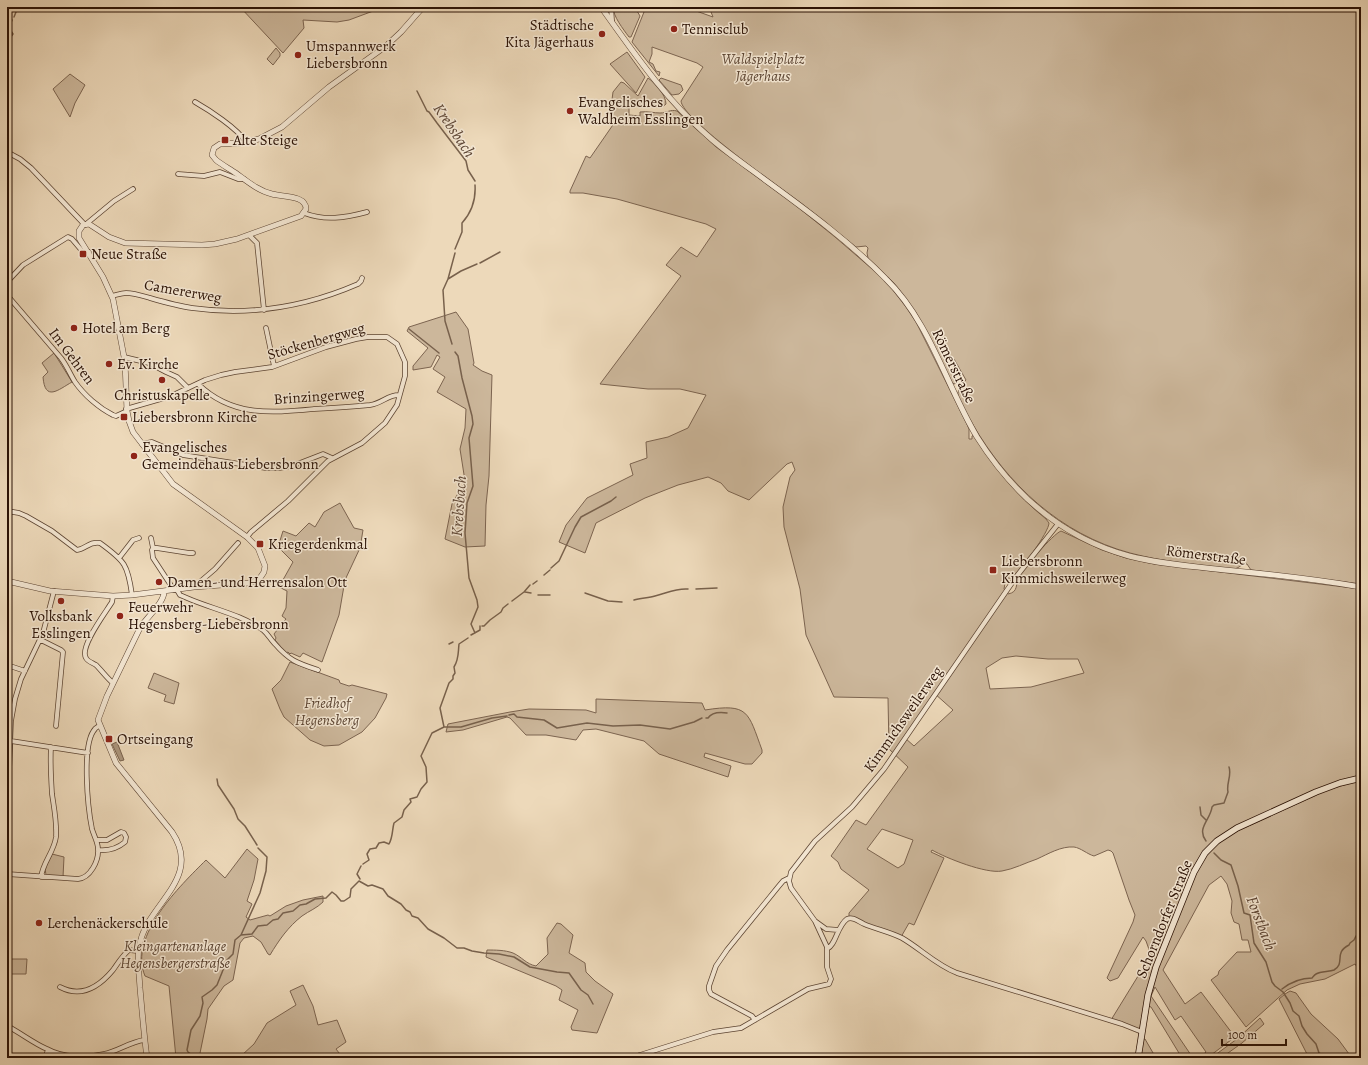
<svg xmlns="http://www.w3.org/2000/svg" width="1368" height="1065" viewBox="0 0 1368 1065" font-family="Alegreya,serif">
<rect width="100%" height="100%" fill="#edd9ba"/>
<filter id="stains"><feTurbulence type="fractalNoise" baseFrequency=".005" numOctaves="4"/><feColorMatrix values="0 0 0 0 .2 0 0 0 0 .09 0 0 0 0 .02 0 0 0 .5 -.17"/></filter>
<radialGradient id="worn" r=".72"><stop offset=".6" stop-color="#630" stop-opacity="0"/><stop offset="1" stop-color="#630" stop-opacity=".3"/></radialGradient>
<path fill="#ccb79b" stroke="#7c6450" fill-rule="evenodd" d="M240,7H384L349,20L337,22L303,20L304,28L283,53Z
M613,7H625L637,11L640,16L631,37H629C623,29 613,16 613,7Z
M646,7H685L713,17L709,7H1361V584L1251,570L1247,564H1243L1239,567L1235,569C1199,565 1164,562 1130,553C1060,534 1007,484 972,423C969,417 959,402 958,396C957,390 962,384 966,380L954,359L948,362L957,382L955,384L952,383L916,313L907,300L894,283L868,258L867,253L868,248L866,246L856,247C837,232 819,217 801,203C782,189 682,119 681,101L703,67L697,63L652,47V54L649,62L653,64L656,71L660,72L659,76L632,42Z
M276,48L280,53V56L273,65L267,59Z
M627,52L645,77L636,93L610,64Z
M70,74L85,85L75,103L70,117L53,89Z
M648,78C655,83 666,95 666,104C659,111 651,105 645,100L642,103L631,102V107H629V115L640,116V112C648,111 654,113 660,113C667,113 670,109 677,111L716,147L794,204L835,237L886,281L906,307L916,322L966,422L969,429V439H972V436L974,435C994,467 1016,495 1046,519L1049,523C1049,532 1020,572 1012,577C1010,579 1009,578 1006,578L1004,589L1008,594C1019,592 1015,584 1019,577C1023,569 1053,534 1061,531L1102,550L1126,558L1154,564L1361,589V776L1343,781L1215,840L1202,853L1193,869L1158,955L1140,1029H1138L1111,1020L1151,955L1146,941L1143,937L1118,978L1110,981L1107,978L1133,922L1135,915L1129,900L1113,853L1111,851L1108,850L1094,856C1087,854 1081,848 1074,847C1061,846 1048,854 1037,859C1025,863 1014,869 1002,871C986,874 946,858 932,850L931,852L944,858L914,925L909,923L901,937L849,917V913L869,890L841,869L838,862L831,856L856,820L866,825L908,767L889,749L888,698L834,697L806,635L800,589L784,527L783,507L790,477L795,470L792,462L787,464L749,500L728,491L721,483L708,477L678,485L645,498L596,523L585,553L559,542L566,525L587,498L633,475L630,464L647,458L646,442L668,437L688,428L706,395L680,389H648L600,384L681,276L666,265L681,247L697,257L716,229L706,224L617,199L583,193H570V191L586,156L590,158L617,119L610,115L613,92L621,82L624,83L638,96ZM1016,656L1048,659H1078L1084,673L1031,687L990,689L986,668L1002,658ZM934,693L953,710L914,746L905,738ZM882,829L913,840L904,864L898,868L867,849Z
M661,78L681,85L683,90L679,94L672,95L659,80Z
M456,312L468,329L474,363L473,365L482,371L492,375L489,476L486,505L485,546L465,547L445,539L452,504L465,481L460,449L465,428L466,409L437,392L445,377L433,369L440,357L437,355L431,367L413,370V366L428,348L407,331L409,327Z
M54,353L64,369L72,382C58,390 45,402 43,377L48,372L42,363Z
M340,503L354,528L363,530L360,548L345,580L339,615L322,662L303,653L300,657L291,653L290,654L288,652L286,653L275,640L276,638L274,634L286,619L282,616L286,608L287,591L279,587L293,562L278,547L283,531L296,536L309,523L315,527L324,512Z
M290,662L339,680L340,683L349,686L352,685L387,694L386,698L375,718L362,732L339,745L324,746L310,740L284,717L280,709L272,689L281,680Z
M154,673L179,683L174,704L164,701L166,695L148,688Z
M596,699L702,703L705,710C749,703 748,712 762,750V753L752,764H745L705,753L704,757L731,766L728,777L659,754L644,741L596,729L583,730L576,740L546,735H526L510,718L507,717L463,730L446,732L448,724L510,712L529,709L586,710L596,713Z
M1361,780V967H1357L1355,964L1325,979L1300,984L1287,990L1246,1027L1211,980L1215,977L1218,975L1219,971L1237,952H1251L1248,940H1242L1239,924L1234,922L1231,913L1232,901L1227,884L1221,876L1209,885L1163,970L1185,1004L1201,992L1235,1037L1207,1058H1199L1206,1052L1181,1016L1175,1020L1155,987L1151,996L1193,1058H1182L1151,1007L1148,1006L1157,969L1196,872L1205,857L1216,845L1233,833L1327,790Z
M247,849L258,859L254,880L247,901L252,904L246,917L250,920L268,915L270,916L286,906L303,900L323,896V902C317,908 309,911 302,916C288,927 279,940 270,955L268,954L261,942L253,936L244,938L240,943L233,980L224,986L208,1009L207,1019L199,1058H176L169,986L145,976C128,936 180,886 206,860L225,878Z
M52,854L64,857L63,877L47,876C42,869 50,860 52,854Z
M557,923L561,924L573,935L569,953L585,963L586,972L595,981L613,994L597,1033L572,1030L571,1027L578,1010L559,1000L562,990L556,986L486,957L487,950C495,950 505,950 513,953C522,957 526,964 536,966L548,954L547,938Z
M7,959H27L26,974H7Z
M303,985L313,1006L318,1025L337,1020L346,1042L336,1049L343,1058H282L280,1054L259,1055L255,1058H242V1055L254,1044L267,1023L296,1005L290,991Z
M1290,991L1296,993L1311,1014L1338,1039L1352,1058H1309L1279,999L1285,994Z
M1260,1018L1264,1024L1242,1043L1221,1058H1211L1237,1039Z
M1143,1039H1145L1156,1058H1140Z"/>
<path fill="#ab957c" stroke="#78614c" d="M117,742L124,760L120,761L112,744Z"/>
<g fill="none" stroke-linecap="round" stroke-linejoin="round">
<path stroke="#78614c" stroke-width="1.5" d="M14,17L18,7
M7,42L13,34L9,28L12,20
M417,91L427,111L429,112L437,123L466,161L468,170L475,181
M455,249L462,232V223C472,212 476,200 475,185
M480,263L500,252
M448,279L461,271L477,264
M409,329L439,353
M452,344L445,321L443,290L448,279L455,253
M455,352L458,356L462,378L472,416L473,424L469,438L473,486L467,503L465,533L469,578L477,600L478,607L471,624L475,633
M551,568L559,561L575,527L581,517L611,501L616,497
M544,575L550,570
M533,584L537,581
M696,589L717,588
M525,592L531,593
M585,593L608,601L622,602
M538,595H550
M634,600C641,598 649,598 655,596C667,593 676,588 688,589
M512,601L524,592L530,585
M482,626H484L490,620L501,612L503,608L508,604
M471,635L480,630V626
M449,644L453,642
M509,715L514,714L517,717L544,720L557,728L587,723L613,726L640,725L670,729L694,722L702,718
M706,718H708C712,712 720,712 727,713
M444,727H461L492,718L507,716
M217,779L218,785L234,809L238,819L245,826L257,845
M1200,807L1201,815L1206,820
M1206,841C1196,828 1211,819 1212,807L1214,805L1224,803L1228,792C1226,784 1232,775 1229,767
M1214,853L1221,860L1231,865L1238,886L1244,913L1250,915L1254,943L1266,962L1272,982L1275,986L1283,992L1290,1003L1293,1011L1299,1016L1302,1026L1307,1034L1316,1044L1319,1053L1324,1056L1332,1058
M363,864L369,860L367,854L370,849L376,848L379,843L384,842L389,844C393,837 392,830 394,823L402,817L404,810L411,802L410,799L417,797L421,789L427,782L426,767L421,756L432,733L444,727L440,708L449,683L453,679V676L455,673L454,667C459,659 458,653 459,644L468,638
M360,879L357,874L361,866
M241,935L260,893L266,871L267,857L258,848
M1282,989C1291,982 1300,978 1312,978C1313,977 1314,975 1316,974C1321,971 1329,972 1334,970C1346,963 1333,953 1349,945L1350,943L1354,940L1356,936L1361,934
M196,1058L188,1052L187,1050L191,1030L200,1016L203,1003L202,997L212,990L217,985L227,960L233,954L235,940L241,935L252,934L258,926L267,925L273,920L278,919L283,913L293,911L300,905L306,904L315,899L326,898L332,892L336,895L341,901H344L350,897L351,889L359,881L368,886L372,885L383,889L388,896L401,904L406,910L410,912L412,916L418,918L428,929L444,938L457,948H464L472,951L484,953L499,954L514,957L530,967L557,972L569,973L581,990L588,995L593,1004"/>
<g stroke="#5c4432" stroke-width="5.5">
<path id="minor" d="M611,7L612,21
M195,102C209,110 237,128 246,142
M7,152L20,159L31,168L85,225L114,201L133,189
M178,174L204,176L220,172L238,179H244
M304,213C325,221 345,218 367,212
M249,235L257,243L264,310
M7,282L23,265L68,237L72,239L83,252H89
M7,295L61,358C67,366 70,374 75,382C84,395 99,408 113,415L116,416L127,411
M112,296C117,295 121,293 126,293C134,293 143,296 150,298C164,302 178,306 192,308C249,316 305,307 358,284L361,281L362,278
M266,328L274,366
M124,357L149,363L166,372L177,377L188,388
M198,384C232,417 271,413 314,409C333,408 351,407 370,405C383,403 387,395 399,395
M126,409L171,396L205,380L221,375L235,372L272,367L326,347L356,339L368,337H387L397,344L405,362V376L397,405L385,423L362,443L328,461L288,501L251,532L247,537
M142,444L152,442L183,455L266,468H279L292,466L323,454L332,458
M7,511L19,513L26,516L52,531L77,550C86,549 89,541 100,543C125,561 128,565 132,595
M151,538L153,548
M7,548H8
M119,558L133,540L139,538
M199,586L201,581L215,569L238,543
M174,590L153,558L152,550L153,548H157L189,553H193
M177,590L180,595L187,598C212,609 240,614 263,630C268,634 270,639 275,644C290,661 297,663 318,670
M113,596L112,602C106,612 79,647 86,658C87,661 93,663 96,665C102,671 107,678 113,683
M41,640L61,650L63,652L56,726
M7,665L25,671
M11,741L88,753
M7,825L11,721L15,699L21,679L43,633L54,591
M96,840H107L121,832L124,833L126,837L125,842C118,848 108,851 98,850
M7,874L78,879C90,878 99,861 98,849C98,842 94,836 92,829C88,809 81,744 95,729C95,728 99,726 100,726
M41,877C43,862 54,852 56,837C57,822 54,808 52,794C51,778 50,763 51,747
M838,930L826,929L815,921L791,888L789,881L791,872L815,841L852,807L884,769L1016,577L1058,524
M827,949C836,945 837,926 847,919C853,916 859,922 864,924C876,929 890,932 902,938C921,949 936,965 957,973L1122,1024L1142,1032
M60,987C81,998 99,987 113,970C118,963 122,956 129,950L138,951
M755,1020L752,1016L711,994L709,990V986L716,966L727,950L778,887L783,881L789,878
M7,1026C21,1033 33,1043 47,1049C63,1058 86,1058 104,1054C118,1051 130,1042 144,1040
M45,1058L48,1050
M634,1058L640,1055L713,1032L741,1028L808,989L829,984L831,979L827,967V947L815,921"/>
</g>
<g stroke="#5c4432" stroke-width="6">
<path id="tertiary" d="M601,7C634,53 665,99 708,136C727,153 748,167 768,182C809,212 851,243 886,279C930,322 946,385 977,437C1013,494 1063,538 1129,556C1164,565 1200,567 1235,571C1277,575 1319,580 1361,587
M7,581L50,591L113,596L132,595L194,587L249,583L256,581L260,578L264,572L265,566L258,548L247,537L173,484L133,432L129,421L127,411L125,362L113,299L103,277L79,238V231L83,225L89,224L109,237L125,243L202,245L215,244L237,239L301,216L306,209C306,195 283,197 272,194C259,191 248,182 237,174C230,169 222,165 216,160L212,155L214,148L220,144L242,143L259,139L282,127L329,87L386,46L401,32L423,7
M147,1058C144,1035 142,1011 140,988C139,971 136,954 141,939C152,901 202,877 172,832L116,763L98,720L107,696L139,630C144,619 165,603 164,591"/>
</g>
<g stroke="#2b1205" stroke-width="7">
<path id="secondary" d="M1138,1058L1148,995L1156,967L1194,872L1205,853L1217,841L1237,828L1316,792L1340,783L1361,778"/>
</g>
<use href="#minor" stroke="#f3e6d2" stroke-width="4"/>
<use href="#tertiary" stroke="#f3e6d2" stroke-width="5"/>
<use href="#secondary" stroke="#f3e6d2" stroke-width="5.5"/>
</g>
<g fill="#8f2418" stroke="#f3e6d2" stroke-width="1.5">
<circle cx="674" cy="29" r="4"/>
<circle cx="602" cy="34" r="4"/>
<circle cx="298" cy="55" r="4"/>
<circle cx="570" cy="111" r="4"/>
<rect x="221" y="136" width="8" height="8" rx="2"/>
<rect x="79" y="250" width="8" height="8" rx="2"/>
<circle cx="74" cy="328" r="4"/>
<circle cx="109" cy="364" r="4"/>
<circle cx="162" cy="380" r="4"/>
<rect x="120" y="413" width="8" height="8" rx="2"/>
<circle cx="134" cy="456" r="4"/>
<rect x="256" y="540" width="8" height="8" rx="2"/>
<rect x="989" y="566" width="8" height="8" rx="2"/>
<circle cx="159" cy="582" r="4"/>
<circle cx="61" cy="601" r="4"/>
<circle cx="120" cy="616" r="4"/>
<rect x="105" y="735" width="8" height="8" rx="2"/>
<circle cx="39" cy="923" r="4"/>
</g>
<g text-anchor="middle" stroke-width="3" stroke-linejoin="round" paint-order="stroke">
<g font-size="15" fill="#2b1205" stroke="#f3e6d2" text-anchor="start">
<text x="594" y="30" text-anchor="end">Städtische<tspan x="594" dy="17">Kita Jägerhaus</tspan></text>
<text x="682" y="34">Tennisclub</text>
<text x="306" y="51">Umspannwerk<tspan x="306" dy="17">Liebersbronn</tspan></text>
<text x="578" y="107">Evangelisches<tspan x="578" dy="17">Waldheim Esslingen</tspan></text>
<text x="233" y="145">Alte Steige</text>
<text x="91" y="259">Neue Straße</text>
<text x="82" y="333">Hotel am Berg</text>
<text x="117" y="369">Ev. Kirche</text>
<text x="162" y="400" text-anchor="middle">Christuskapelle</text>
<text x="132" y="422">Liebersbronn Kirche</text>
<text x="142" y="452">Evangelisches<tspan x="142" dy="17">Gemeindehaus Liebersbronn</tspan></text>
<text x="268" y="549">Kriegerdenkmal</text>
<text x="1001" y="566">Liebersbronn<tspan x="1001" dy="17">Kimmichsweilerweg</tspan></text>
<text x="167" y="587">Damen- und Herrensalon Ott</text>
<text x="128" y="612">Feuerwehr<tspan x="128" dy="17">Hegensberg-Liebersbronn</tspan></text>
<text x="61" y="621" text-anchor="middle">Volksbank<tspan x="61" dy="17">Esslingen</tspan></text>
<text x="117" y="744">Ortseingang</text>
<text x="47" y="928">Lerchenäckerschule</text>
</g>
<g font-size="15" font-style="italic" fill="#5b4432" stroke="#f3e6d2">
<text x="763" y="64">Waldspielplatz<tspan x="763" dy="17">Jägerhaus</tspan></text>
<text x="327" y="708">Friedhof<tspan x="327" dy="17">Hegensberg</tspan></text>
<text x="175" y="951">Kleingartenanlage<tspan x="175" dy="17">Hegensbergerstraße</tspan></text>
</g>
<g font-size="15" fill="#2b1205" stroke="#f3e6d2">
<text transform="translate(183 291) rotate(10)" y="5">Camererweg</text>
<text transform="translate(316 341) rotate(-16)" y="5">Stöckenbergweg</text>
<text transform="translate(72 356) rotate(53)" y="5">Im Gehren</text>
<text transform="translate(954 366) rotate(64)" y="5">Römerstraße</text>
<text transform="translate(319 396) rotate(-4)" y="5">Brinzingerweg</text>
<text transform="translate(1206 555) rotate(7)" y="5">Römerstraße</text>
<text transform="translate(903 719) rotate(-55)" y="5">Kimmichsweilerweg</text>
<text transform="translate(1164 919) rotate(-68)" y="5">Schorndorfer Straße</text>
</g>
<g font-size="16" font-style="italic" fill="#5e4635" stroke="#f3e6d2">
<text transform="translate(455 130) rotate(56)" y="6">Krebsbach</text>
<text transform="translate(458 506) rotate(-86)" y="6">Krebsbach</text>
<text transform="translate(1262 923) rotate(69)" y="6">Forstbach</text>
</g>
</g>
<rect width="1368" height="1065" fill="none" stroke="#edd9ba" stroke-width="24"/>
<rect x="8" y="8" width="1352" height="1049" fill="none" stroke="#2b1205" stroke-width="2"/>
<rect x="12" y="12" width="1344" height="1041" fill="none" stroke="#2b1205"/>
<path d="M1222 1039v6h64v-6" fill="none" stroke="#2b1205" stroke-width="2"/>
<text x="1228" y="1039" font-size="12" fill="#2b1205" stroke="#f3e6d2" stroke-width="3" paint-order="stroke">100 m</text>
<rect width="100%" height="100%" filter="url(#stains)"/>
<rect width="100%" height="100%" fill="url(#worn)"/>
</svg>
